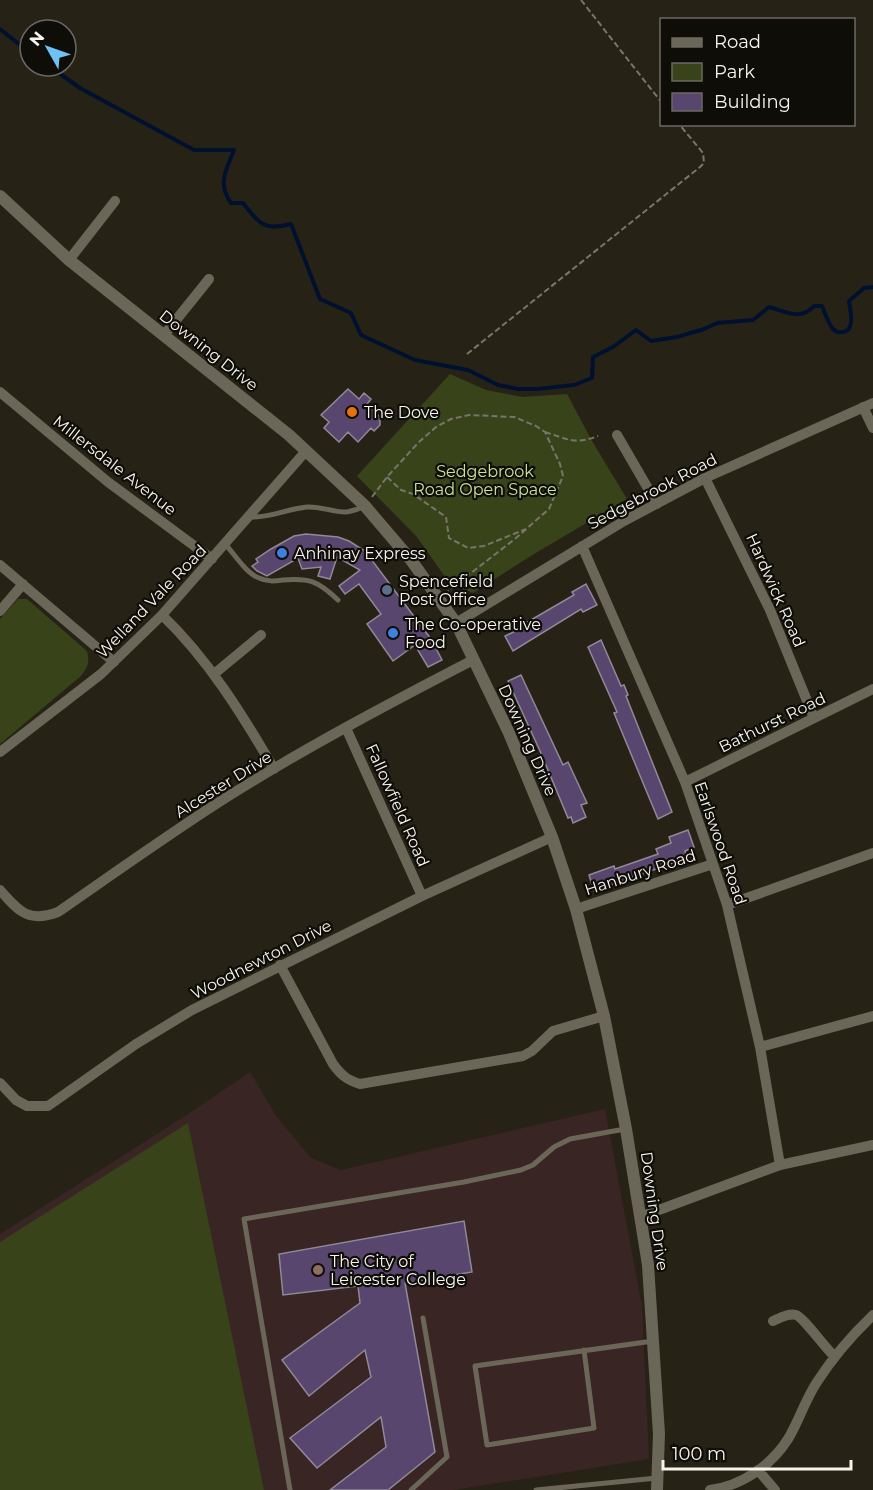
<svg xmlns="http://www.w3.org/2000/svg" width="873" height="1490" viewBox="0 0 873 1490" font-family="Montserrat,sans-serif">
<rect width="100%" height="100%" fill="#262316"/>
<path fill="#382524" d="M250,1072L277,1117L311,1158L341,1170L605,1109L642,1306L649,1459L454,1490H0V1234L191,1112Z"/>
<path fill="#38431a" d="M450,374L486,390L523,397L567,394L592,441L627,499L534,554L473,593L450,584L417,537L357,476Z
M18,599H27L87,651C90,662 88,667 81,676L0,744V619Z
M188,1123L264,1490H0V1242Z"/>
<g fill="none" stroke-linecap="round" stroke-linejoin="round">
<path stroke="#001130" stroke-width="4" d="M0,29L30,53
M49,66L80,88L194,150H234C226,171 217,183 231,203H243C260,224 264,231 291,224L320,299L351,313L361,335L415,360L468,370L498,385L518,389H537L574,385L592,378L593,357L613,347L636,330L651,341L677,337L704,329L717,323L753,320L769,307C786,312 801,321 814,306H822C825,313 828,323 833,329C836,332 839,333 843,332C856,330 850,310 849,301L864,288L873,287"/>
</g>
<path fill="#59466f" stroke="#8f8998" stroke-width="1.5" d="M348,389L359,399L364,393L371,399L367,404L380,417V425L374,431L371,428L358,442L348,432L339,442L324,428L329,422L321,415Z
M306,534L338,537L349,541L365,551L431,639L442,660L428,667L415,645L393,661L367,624L381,614L359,584L345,594L339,586L360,570L337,557L330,579L318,576L321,567L302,569L298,558L267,576L257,571L252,566L258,562L256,559L271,549L294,536Z
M586,584L597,605L583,612L581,609L513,651L505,636L526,626L524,624L574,595L572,592Z
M601,640L621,686L624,685L628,695L626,696L672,812L658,819L614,713L617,712L588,647Z
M521,675L563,765L568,762L587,803L581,805L586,817L573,823L571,817L568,818L540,751L508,681Z
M688,830L694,847L685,851L687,858L594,891L589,875L614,866L615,869L658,854L656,849L671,843L669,837Z
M464,1221L472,1272L405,1283L435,1452L388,1490H330L386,1447L381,1417L317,1468L290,1438L371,1377L365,1350L309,1396L282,1360L360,1303L358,1286L283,1295L279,1254Z"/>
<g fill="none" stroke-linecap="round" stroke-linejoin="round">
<path stroke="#78756a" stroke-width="2" stroke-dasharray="6 3" stroke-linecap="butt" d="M581,0L662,103
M467,354L700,167L704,163L703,153L679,124
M545,432C567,439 575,445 598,436
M387,477L401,490L413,494L446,517L449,538L468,548L484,546L526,529
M372,497L387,477L418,443L436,427L451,419L469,415L514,417L536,426L545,432L560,464L563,476L549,509L516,538L448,591"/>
<path stroke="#6b6758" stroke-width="5" d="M250,517C272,518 285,509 307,507C320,506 332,512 345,512C351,512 358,509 363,507
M226,545C235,555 246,573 259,578C267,582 275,581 283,580C310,578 318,581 338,600
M584,1350L594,1428L487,1445L475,1366L653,1341
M290,1490L244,1219L464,1182L521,1170L533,1165L554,1147L570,1139L625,1129
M411,1490L447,1457L423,1318
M536,1490L657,1478"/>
<path stroke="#6b6758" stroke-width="10" d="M69,260L115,201
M164,335L209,279
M0,392L108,482L212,559
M863,407L873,428
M617,435L657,504
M705,478L770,610L814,718
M582,546L685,782L727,905L760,1047L780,1165
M0,565L114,662
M0,611L23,584
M162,615C208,659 242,714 274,769
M456,623L624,521L705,478L873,403
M214,674L261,635
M346,728L422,896
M0,752L101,674L162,615L306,451
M685,782L873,689
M0,890C19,912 29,923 58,912C110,876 162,839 216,804C299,751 386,705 473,660
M727,905L873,853
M576,909L713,864
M280,965L333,1064C341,1075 347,1080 360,1084L523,1056L532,1051L553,1031L604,1016
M760,1047L873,1016
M0,1083L16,1100L27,1106H48L136,1044L192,1010L422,896L552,837
M640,1217L780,1165L873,1145
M773,1321C780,1318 788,1313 796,1315C803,1317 826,1349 835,1357
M758,1470L775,1490
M710,1490C741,1486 771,1466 788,1439C799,1421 805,1400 817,1382C833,1357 852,1335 873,1315"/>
<path stroke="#6b6758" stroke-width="12" d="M0,196L69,260L289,435L365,506L411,560L456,623L509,733L552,837L576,909L604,1016L626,1129L648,1265L659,1434L657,1490"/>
</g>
<circle fill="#e8710a" stroke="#0e0d07" stroke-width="2" cx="352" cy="412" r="6"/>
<g fill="#3f7fe0" stroke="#0e0d07" stroke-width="2">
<circle cx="282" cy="553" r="6"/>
<circle cx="393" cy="633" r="6"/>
</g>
<circle fill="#5c6f8a" stroke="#0e0d07" stroke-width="2" cx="387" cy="590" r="6"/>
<circle fill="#8d6e63" stroke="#0e0d07" stroke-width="2" cx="318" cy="1270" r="6"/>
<g text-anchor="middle" stroke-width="4.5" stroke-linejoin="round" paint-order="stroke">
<g font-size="16" fill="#f6f4eb" stroke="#0e0d07">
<text transform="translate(209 350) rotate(38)" y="6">Downing Drive</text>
<text transform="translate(115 465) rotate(38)" y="6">Millersdale Avenue</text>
<text transform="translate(652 491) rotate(-28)" y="6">Sedgebrook Road</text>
<text transform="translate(776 590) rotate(66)" y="6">Hardwick Road</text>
<text transform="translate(151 601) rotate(-46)" y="6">Welland Vale Road</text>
<text transform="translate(772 722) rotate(-26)" y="6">Bathurst Road</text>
<text transform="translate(528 740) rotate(66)" y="6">Downing Drive</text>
<text transform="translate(223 784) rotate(-32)" y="6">Alcester Drive</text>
<text transform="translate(398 805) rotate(66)" y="6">Fallowfield Road</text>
<text transform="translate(721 843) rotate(71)" y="6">Earlswood Road</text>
<text transform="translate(640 872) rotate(-18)" y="6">Hanbury Road</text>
<text transform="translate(261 959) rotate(-27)" y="6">Woodnewton Drive</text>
<text transform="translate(655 1211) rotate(82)" y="6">Downing Drive</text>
</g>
<g font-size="16" fill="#f6f4eb" stroke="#0e0d07" text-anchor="start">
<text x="364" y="418">The Dove</text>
<text x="294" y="559">Anhinay Express</text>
<text x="399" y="587">Spencefield<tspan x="399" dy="18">Post Office</tspan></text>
<text x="405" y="630">The Co-operative<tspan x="405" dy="18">Food</tspan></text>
<text x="330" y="1267">The City of<tspan x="330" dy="18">Leicester College</tspan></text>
</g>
<g font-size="16" fill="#cae196" stroke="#0e0d07">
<text x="485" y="477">Sedgebrook<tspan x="485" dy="18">Road Open Space</tspan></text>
</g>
</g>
<rect x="660" y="18" width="195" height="108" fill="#0e0d07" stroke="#6b6962" stroke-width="1.5"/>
<rect x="672" y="38" width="30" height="9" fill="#6b6758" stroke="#6b6962" stroke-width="1.5"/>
<text x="714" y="48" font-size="18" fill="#f6f4eb">Road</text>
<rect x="672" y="63" width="30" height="18" fill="#38431a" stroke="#6b6962" stroke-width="1.5"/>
<text x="714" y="78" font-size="18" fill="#f6f4eb">Park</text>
<rect x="672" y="93" width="30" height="18" fill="#59466f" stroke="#6b6962" stroke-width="1.5"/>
<text x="714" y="108" font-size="18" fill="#f6f4eb">Building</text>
<g transform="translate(48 48) rotate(310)"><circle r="28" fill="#0e0d07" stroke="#6b6962" stroke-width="1.5"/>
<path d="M0-4.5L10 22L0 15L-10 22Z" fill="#6fc2f4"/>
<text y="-9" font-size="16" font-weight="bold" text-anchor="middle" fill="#f6f4eb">N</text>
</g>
<path d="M663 1460v9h188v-9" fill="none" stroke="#f6f4eb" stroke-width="3"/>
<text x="672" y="1460" font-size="18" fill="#f6f4eb" stroke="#0e0d07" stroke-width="4.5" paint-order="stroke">100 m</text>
</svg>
